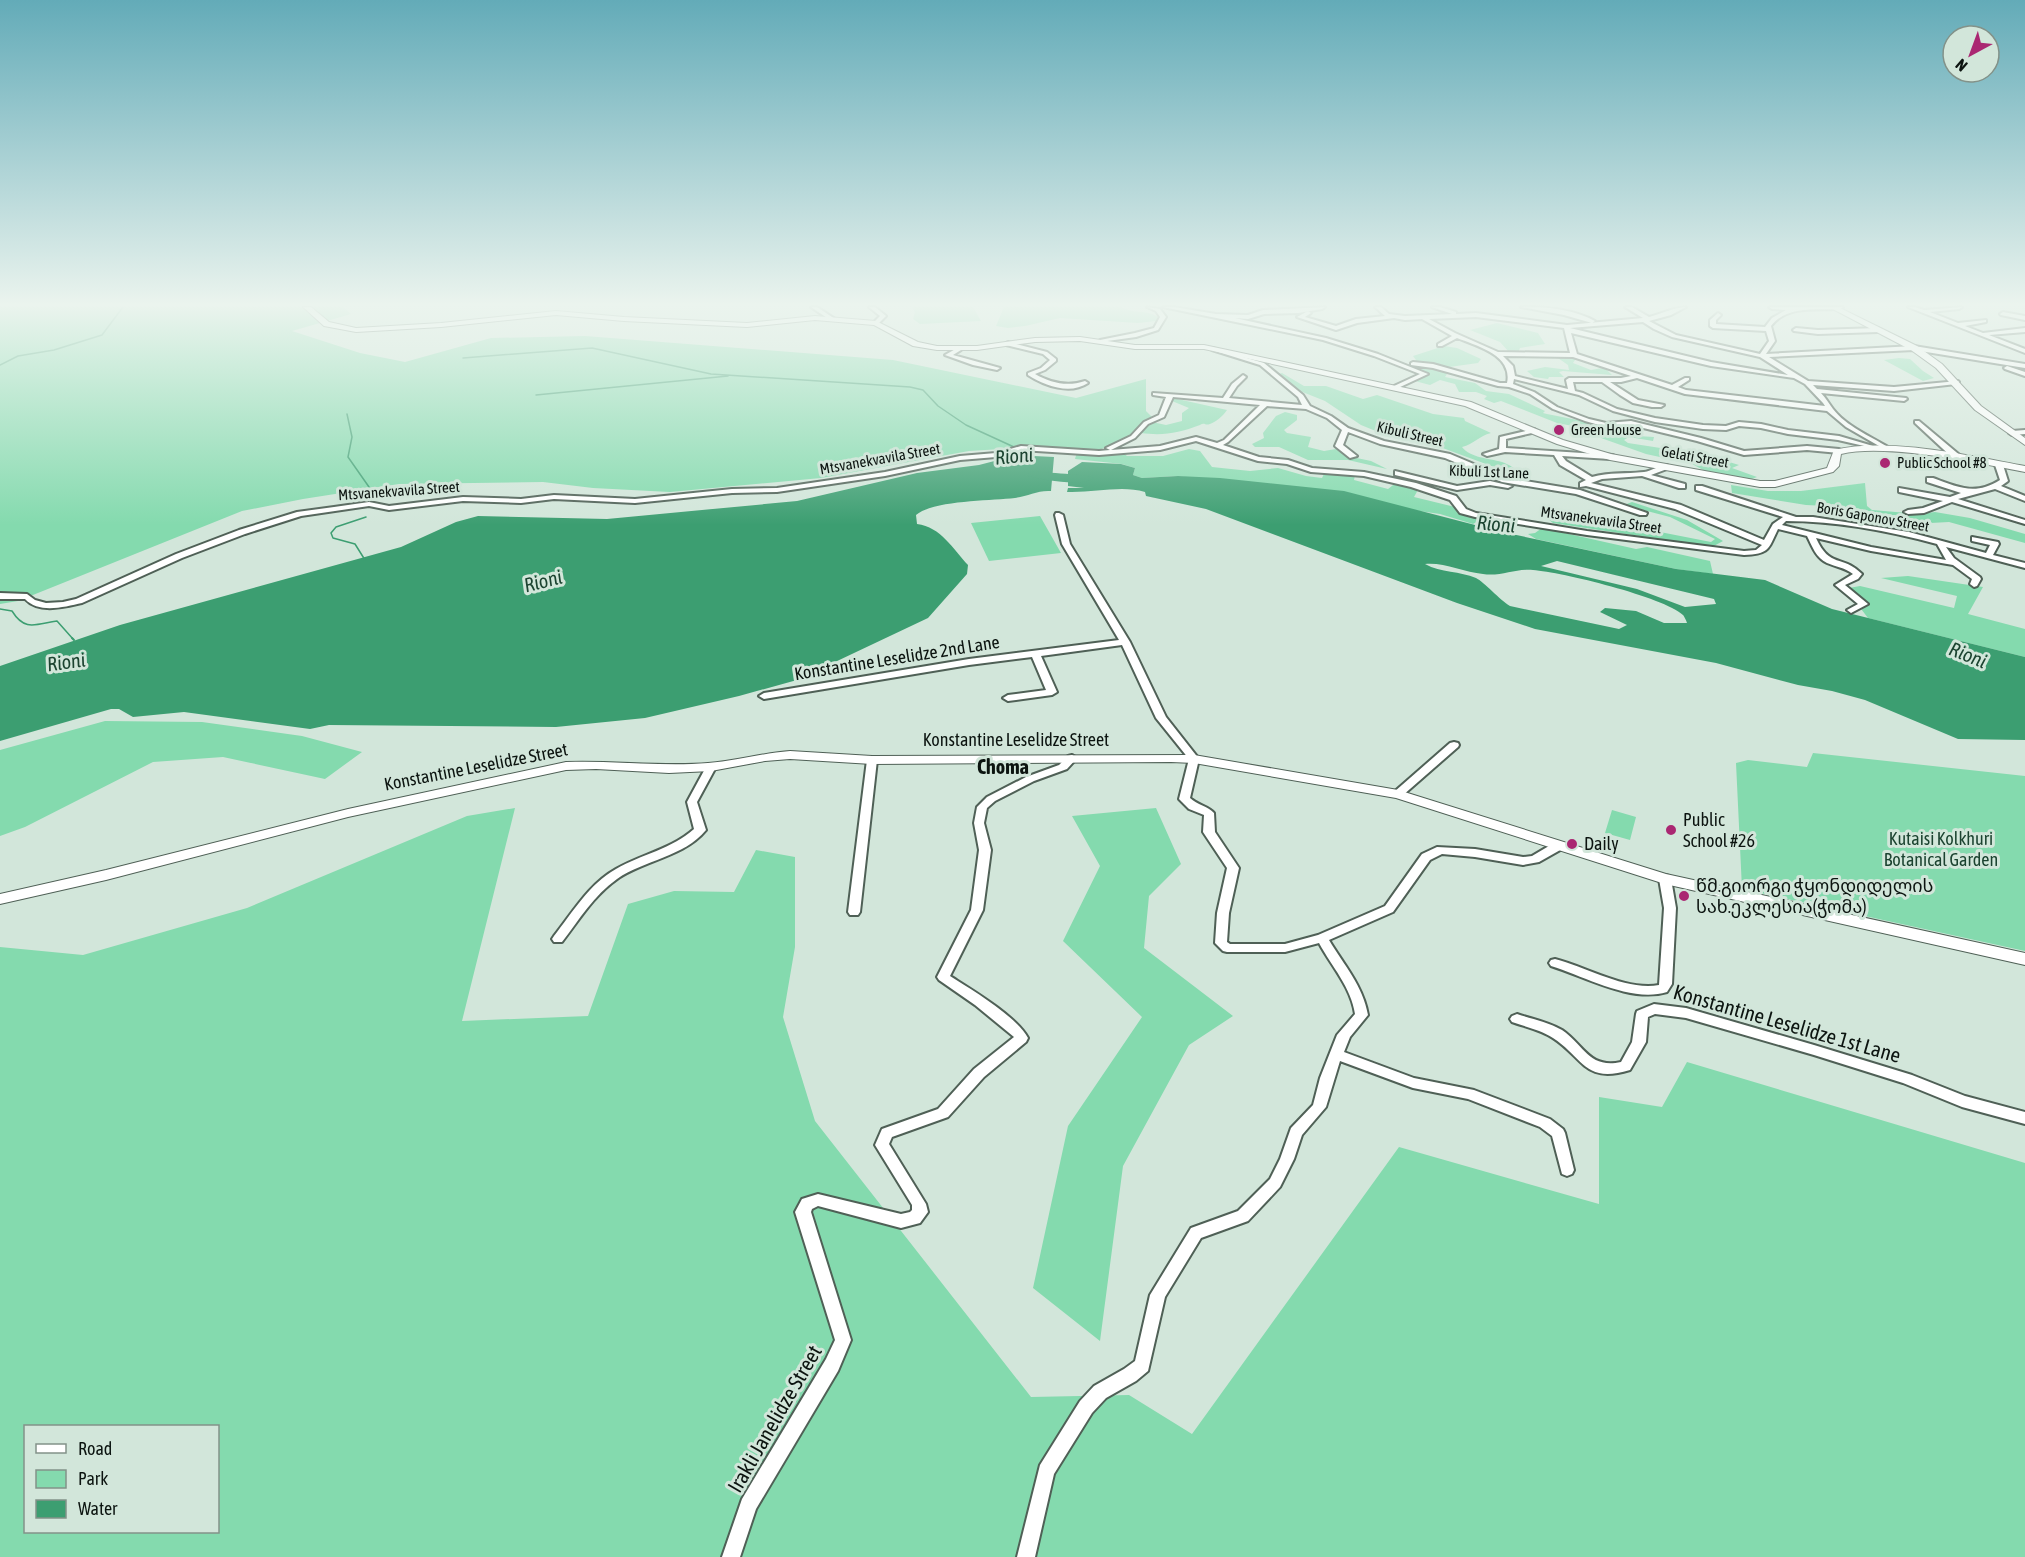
<svg xmlns="http://www.w3.org/2000/svg" width="2025" height="1557" viewBox="0 0 2025 1557" font-family="'Asap Condensed','Noto Sans Georgian',sans-serif">
<rect width="100%" height="100%" fill="#d2e6da"/>
<path fill="#84daae" fill-rule="evenodd" d="M0,307H343L351,314L292,331L360,353L405,362L491,338L585,336L893,360L1076,398L1146,379V411L1152,417L1122,441L1096,451L1032,447L969,451L821,478L670,492L593,488L543,482L399,484L303,499L242,511L18,601L0,604Z
M912,307H973L981,321L920,324L913,319L915,312Z
M1004,307H1121C1132,314 1146,309 1158,317L1156,321L1138,323L1060,318L1025,326L1008,328L996,326Z
M1497,323L1538,333L1545,344L1520,348L1518,353L1509,352L1500,342L1470,330Z
M1444,346L1457,348L1481,359L1478,363L1442,368L1412,362L1416,360L1413,356Z
M1555,356L1577,357L1573,363L1591,370L1602,368L1603,365L1612,368L1607,370L1612,375L1563,371L1559,372L1564,377H1549L1548,379L1534,377L1527,371L1545,367L1569,370L1568,365Z
M1899,358L1910,359L1923,371L1934,378L1923,381L1884,360Z
M1402,364C1415,364 1438,364 1447,374L1445,377L1475,383L1486,391L1509,394L1545,411L1543,413L1547,414L1603,425L1599,428L1622,435L1654,437L1653,441L1629,437L1624,440L1628,443L1680,451L1702,459L1711,461L1716,458L1739,465L1732,468L1757,477L1749,480L1707,472L1692,464L1646,454L1601,438L1599,431L1557,423L1501,401L1494,403L1484,399L1487,396L1476,392H1459L1455,384L1440,380L1430,385L1415,381L1429,375L1427,372Z
M1282,373L1304,386H1326L1363,399L1377,395L1433,414L1464,418L1465,421L1491,433C1479,436 1474,444 1462,447C1471,458 1488,458 1502,462C1509,464 1516,470 1523,473L1513,474L1421,440L1388,436L1361,425L1325,401L1300,391L1279,374Z
M1173,398L1227,410C1223,416 1216,422 1210,424C1204,426 1206,422 1200,425C1179,433 1163,436 1141,433L1152,422L1166,425L1182,421V413L1189,408L1172,401Z
M1285,412L1297,415V420L1284,430L1287,433L1311,437L1308,447L1324,451L1336,449L1352,457L1371,461L1387,469L1348,460H1308L1279,447H1255L1252,444L1264,438L1263,433L1276,416Z
M1189,449L1200,451L1212,467L1250,471L1278,468L1306,476L1322,478L1324,474L1355,475L1354,480L1388,489L1397,482L1419,488L1414,497L1455,507L1464,514L1480,520L1473,524L1440,514L1178,476L1142,478L1133,475L1135,468L1122,464L1075,459L1077,452L1104,455L1122,452L1127,456H1163Z
M1865,483L1867,506L1872,510L1919,514L1935,512L1970,518L2025,534V543L1949,522L1930,523L1849,507L1806,505L1732,493L1731,485L1768,491H1801Z
M1632,502L1687,520L1723,541L1712,547L1553,523L1548,519L1587,524L1596,522L1631,531L1660,532L1711,542L1715,539L1670,517L1624,505Z
M1040,516L1061,553L989,561L971,523Z
M1542,528L1636,549L1647,547L1710,561L1713,574L1676,569L1536,539L1528,534L1535,533Z
M1908,576L1983,587L1968,614L2025,629V657L1868,618L1855,601L1838,590L1860,586L1954,608L1957,596L1881,578Z
M105,721L202,722L302,736L362,752L325,779L223,757L153,762L25,827L0,836V750Z
M1813,753L2025,776V951L1742,889L1736,763L1748,760L1807,767Z
M515,808L462,1021L588,1016L628,904L674,891L734,892L756,850L795,857V947L783,1017L815,1121L1031,1397L1129,1395L1192,1434L1399,1147L1599,1204V1097L1662,1107L1687,1062L2025,1163V1557H0V947L83,955L247,908L467,816ZM26,1426H218V1532H26Z
M1156,808L1181,864L1149,896L1144,948L1233,1016L1189,1045L1123,1166L1100,1341L1033,1288L1068,1126L1142,1017L1063,941L1100,866L1072,816Z
M1612,810L1636,817L1630,840L1605,833Z"/>
<path fill="#3c9e71" fill-rule="evenodd" d="M1034,456L1054,457L1051,491C1038,490 1028,496 1015,498C990,501 934,500 916,515L917,524C941,527 953,549 968,565L967,574L928,618L797,680L739,696L645,718L556,727L329,725L310,729L184,712L133,717L119,709H111L0,741V666L120,625L401,547L456,522L478,516L607,519L797,501L917,473L979,465L1006,458Z
M1082,462L1121,464L1135,468L1133,475L1142,478L1178,476L1220,478L1344,491L1502,532L1676,569L1765,580L1832,609L2025,657V740L1958,739L1865,700L1832,691L1798,685L1716,663L1535,629L1457,603L1206,509L1146,496L1145,492C1121,485 1094,493 1067,492L1068,488H1084L1068,486V471ZM1557,561L1714,599L1716,604L1685,607L1637,589L1541,566ZM1425,564C1443,562 1464,572 1483,574C1500,577 1517,568 1533,570C1561,572 1664,597 1683,615C1684,616 1687,622 1687,623H1664L1636,611L1605,608L1600,612L1627,625L1619,629L1510,606C1500,600 1484,582 1476,578C1460,571 1441,573 1425,564Z"/>
<g fill="none" stroke-linecap="round" stroke-linejoin="round">
<path stroke="#3c9e71" stroke-width="1.5" d="M463,358L592,348L711,374L910,387L923,390L938,406L966,425L1014,447
M0,365L18,356L54,350L102,335L123,307
M536,395L728,376
M347,414L352,437L348,457L369,487
M365,560L355,544L333,538L331,533L336,527L366,517
M0,609L12,611C25,632 36,624 57,621L73,639"/>
<path stroke="#3c9e71" stroke-width="2" d="M72,638L74,640"/>
<path fill="#3c9e71" fill-rule="evenodd" d="M1032,471C1044,473 1089,474 1094,478C1083,487 1043,480 1028,476L1027,474Z"/>
<g stroke="#4f6056" stroke-width="4">
<path id="minor" d="M811,307H817L835,319L830,320Z
M869,307H875L886,316L878,324L873,323L880,316Z
M1147,307L1160,309L1166,317L1158,330L1136,337L1100,342V340L1135,333L1154,328L1160,317L1156,311Z
M1163,307H1174L1216,314L1248,315L1263,310L1325,307L1322,309L1298,313L1264,314L1248,319L1235,318L1326,338L1378,354L1428,374L1398,388H1394V386L1420,374L1374,356L1323,340Z
M1375,307H1381L1389,314L1405,316L1452,314L1432,307H1440L1456,312V314L1476,313L1567,325L1643,318L1625,307H1632L1649,317C1660,314 1676,307 1686,307L1671,315L1649,321L1676,335L1760,354L1769,341L1766,331L1713,328L1710,326V320L1718,313L1721,315L1716,320V324L1765,327L1772,318L1786,310L1772,309L1769,307H1843L1840,309C1816,310 1787,305 1771,326L1775,341L1766,354L1914,346L2025,364V368L1914,350L1769,357L1808,381L1894,387L1958,381L1959,382L1956,384L1894,391L1813,385L1817,389L1906,398L1907,399L1904,401L1821,393C1826,398 1829,404 1833,409C1846,426 1870,436 1888,447V449L1886,450L1846,427L1827,411L1685,394L1637,378L1621,382H1610L1638,400L1664,405L1661,407H1652L1633,403L1620,395L1602,382H1573L1575,391L1583,393L1617,409L1655,418L1703,425L1726,426L1739,422L1761,424L1788,430L1839,436L1873,446V448L1838,440L1788,434L1761,428L1739,426L1726,430L1703,429L1655,422L1613,411L1579,395L1514,379L1513,384L1534,392L1557,407L1589,419L1606,423L1631,421L1701,438L1744,451L1807,446L1839,449L1843,451L1839,453L1807,450L1744,455L1697,441L1631,425L1606,427L1585,421L1553,409L1530,394L1509,387L1498,386L1433,368L1411,365V363L1413,362L1433,364L1500,383H1507C1513,355 1477,346 1457,338L1442,346H1438V344L1452,336L1422,319L1405,320L1394,318L1357,323L1336,330L1297,317L1308,311L1311,313L1305,317L1336,326L1356,319L1385,316ZM1476,317L1564,328L1570,353L1498,352L1455,333L1429,319ZM1643,322L1654,329L1672,337L1760,357L1788,375L1711,362L1570,328ZM1571,333L1711,366L1794,378L1805,384L1823,403L1825,406L1686,390L1678,387L1689,380V378H1685L1672,385L1577,354ZM1503,356L1573,357L1631,376L1621,378H1569L1566,380L1568,389L1515,376L1513,366Z
M1521,307C1544,306 1575,310 1595,321L1592,323L1564,315Z
M1908,307H1915L1924,310L1962,307L1959,309L1930,312L1958,323L1986,320V322L1965,326L1983,333L2025,328V332L1989,335L2025,349V353Z
M2003,312L2025,316V320L2001,315L2000,314Z
M1796,328L1818,330L1878,328L1881,330L1878,332L1818,334L1794,331L1793,330Z
M1008,342L1047,352L1056,359V361L1045,370L1035,374C1051,383 1067,387 1085,381L1088,383C1070,395 1045,386 1028,375V373L1041,368L1050,360L1043,354L1006,345V343Z
M959,347L961,348V350L953,355L1000,368L997,370L973,365L945,355Z
M1212,348L1264,363L1303,395L1310,406L1331,416L1348,428L1384,441L1450,454L1507,478L1580,490L1647,513L1646,515H1640L1576,494L1502,482L1445,458L1380,444L1348,432L1343,445L1357,456L1350,458L1335,446L1342,430L1327,418L1306,409L1267,406L1228,442L1223,445L1259,457L1288,460L1312,468L1364,472L1416,483L1456,496L1466,509L1476,513L1587,531L1744,551L1756,550L1762,545L1675,509L1586,486L1580,487V483L1586,480L1560,465L1554,455L1505,452L1487,456L1483,454L1499,449L1500,437L1534,429L1537,431L1536,432L1506,439V448L1613,455V459H1610L1562,456L1566,461L1592,477C1609,472 1626,474 1644,472C1652,471 1659,465 1667,465V469L1651,475L1685,484V488H1679L1642,476L1602,479L1591,483L1681,505L1764,540L1773,524L1783,517L1696,490V486H1702L1796,517H1813L1909,532L1986,553L1990,545L1972,541V537L1998,542L1999,544L1993,555L2025,563V568L1946,547L1954,558L1980,577L1981,579L1977,586L1974,587L1970,584L1972,579L1953,565L1871,551L1816,538C1830,569 1842,554 1862,574L1858,579L1845,585L1868,604L1851,613L1847,610L1858,604L1835,585L1853,574C1844,567 1836,567 1827,563C1816,558 1812,546 1807,536L1778,529C1768,550 1769,554 1744,555L1587,535L1475,517L1460,513L1450,500L1411,487L1364,476L1311,472L1287,464L1258,461L1196,441L1160,450L1099,455L1021,450L996,457L960,460L885,476L777,492L732,493L635,503L554,499L521,503L463,501L389,510L369,506L301,516L245,534L182,558L82,603C64,607 39,614 25,599H0V593L27,594L35,600L46,603L63,602L76,599L176,554L239,530L297,512L334,507L369,502L389,506L463,497L521,499L554,495L635,499L732,489L777,488L885,472L960,456L996,453L1021,446L1099,451L1110,450L1106,448L1108,447L1131,436L1144,422L1159,415L1166,397L1153,395V393L1223,398L1232,384L1243,375L1246,377L1237,386L1229,398L1302,405L1298,397L1260,365L1212,350ZM1173,397L1260,405L1224,440L1217,443L1196,437L1160,446L1111,450L1135,438L1148,424L1164,417ZM1786,521C1836,521 1889,531 1937,544L1946,560L1871,547L1782,525Z
M2007,366L2025,372V376L2005,369L2004,368Z
M1915,421H1919L1962,457V461H1956L1915,423Z
M2025,430V434L2012,435L2009,433L2012,431Z
M1996,463L2003,465L2008,481L2001,486L2025,496V501L1995,489L1958,499L2025,520V524L1952,502L1924,513L1908,514L1904,512L1908,510L1923,508L1943,501L1899,492V488L1950,497L1961,493L1927,482V478H1933C1958,487 1975,496 2000,480L1995,465Z
M1395,471L1457,486L1490,481L1512,486L1508,488L1490,485L1457,490L1395,475Z
M1056,513H1059L1063,515L1070,544L1130,642L1166,717L1199,759L1190,798C1197,805 1208,806 1214,813L1215,832L1239,868L1229,913L1227,942L1230,944H1285L1318,935L1385,906L1422,854L1437,847L1475,849L1523,857L1532,856L1554,843H1562L1564,846L1562,849L1539,862L1523,865L1475,857L1442,854L1430,860L1393,912L1329,940C1344,965 1363,986 1368,1015L1350,1037L1344,1052L1414,1078L1474,1090L1550,1119L1563,1129L1565,1133L1574,1170L1572,1174L1567,1176L1562,1174L1552,1136L1540,1127L1468,1099L1413,1088L1340,1061L1326,1107L1302,1135L1294,1159L1280,1187L1248,1221L1201,1238L1165,1297L1148,1371L1136,1381L1106,1398L1092,1413L1054,1474L1035,1557H1017L1040,1465L1080,1401L1094,1386L1124,1369L1135,1361L1150,1295L1191,1228L1238,1211L1270,1179L1280,1159L1291,1128L1313,1105L1320,1078L1337,1035L1355,1014C1351,987 1332,967 1319,943L1285,952H1227L1223,951L1215,943L1217,913L1227,868L1203,832L1204,815L1189,809L1179,799L1189,759L1156,718L1122,645L1041,656L1057,692L1052,695L1008,701L1003,698L1008,695L1046,690L1032,657L969,665L764,699L759,696L764,693L969,659L1119,640L1062,544L1055,515Z
M1454,742L1458,743L1459,745L1458,747L1402,796H1394L1393,794L1394,792L1450,743Z
M1072,755L1077,758L1067,769L1034,781L995,801L987,808L984,823L991,850L983,910L950,976C972,990 1016,1016 1028,1038L1026,1042L984,1077L948,1117L892,1137L889,1144L926,1204L928,1212L920,1223L901,1228L818,1206L812,1209L811,1212L851,1340L838,1371L756,1509L740,1557H722L742,1499L826,1359L835,1340L795,1212L802,1199L818,1194L901,1214L910,1212L912,1210V1205L875,1145L882,1129L938,1109L974,1069L1014,1037L975,1005L939,980L937,977L971,910L979,850L974,823L977,807L987,797L1026,777L1059,765L1068,756Z
M872,757L877,760L860,912L858,915H850L848,912L867,760Z
M711,764L716,767L697,802L706,830C684,857 644,860 617,879C594,895 579,920 562,942H554L552,939L554,936C573,912 589,884 616,869C642,854 672,849 694,829L687,802L706,767Z
M1665,875L1669,876L1671,879L1676,908L1672,984L1667,992C1631,1003 1586,977 1551,966L1549,963L1551,960L1555,959C1587,967 1626,991 1659,985L1664,908L1659,879L1661,876Z
M1654,1004L1686,1008L1814,1045L1912,1075L1965,1096L2025,1112V1124L1962,1107L1903,1083L1814,1055L1686,1018L1655,1014L1648,1017L1646,1042L1630,1070C1584,1084 1584,1058 1553,1038C1541,1030 1526,1027 1512,1022L1510,1019L1512,1016L1517,1014C1532,1019 1548,1022 1562,1030C1584,1045 1589,1069 1621,1062L1632,1042L1636,1014L1637,1011Z"/>
</g>
<g stroke="#4f6056" stroke-width="2">
<path id="major" d="M303,307H311L329,322L356,328L441,323L556,311L624,317L747,323L815,316L876,321L918,342L937,346H977L1035,338L1080,337L1135,345H1204L1471,402L1563,440L1611,454L1760,481H1775L1827,468L1834,450C1888,437 1970,456 2025,466V472C1978,463 1885,443 1841,454L1839,466L1833,472L1775,487H1760L1610,460L1557,444L1465,406L1204,349H1135L1080,341L1035,342L977,350H937L913,346L874,325L815,320L747,327L624,321L556,315L441,327L356,332L324,326Z
M1829,307H1838L1917,346L1942,364L1981,406L2025,438V445L1975,410L1936,368L1911,350Z
M790,751L872,756L1194,755L1398,790L1666,874L2025,953V965L1665,884L1396,798L1194,763L1171,762L872,764L790,759L765,761L711,771L669,773L596,769L566,770L348,817L106,880L0,904V894L106,870L348,809L566,762C614,760 661,767 708,763C736,761 762,753 790,751Z"/>
</g>
<use href="#minor" fill="#fff" fill-rule="evenodd"/>
<use href="#major" fill="#fff" fill-rule="evenodd"/>
</g>
<linearGradient id="sky" x2="0" y2="1"><stop stop-color="#63abb8"/><stop offset="0.58" stop-color="#ebf4ee"/><stop offset="1" stop-color="#ebf4ee" stop-opacity="0"/></linearGradient>
<rect width="2025" height="525" fill="url(#sky)"/>
<g fill="#aa2772" stroke="#d2e6da" stroke-width="2">
<circle cx="1559" cy="430" r="6"/>
<circle cx="1885" cy="463" r="6"/>
<circle cx="1671" cy="830" r="6"/>
<circle cx="1572" cy="844" r="6"/>
<circle cx="1684" cy="896" r="6"/>
</g>
<g text-anchor="middle" stroke-width="6" stroke-linejoin="round" paint-order="stroke">
<g font-size="15" fill="#0c1410" stroke="#d2e6da" text-anchor="start">
<text x="1571" y="435">Green House</text>
<text x="1897" y="468">Public School #8</text>
</g>
<g font-size="15" fill="#0c1410" stroke="#d2e6da">
<text transform="translate(1410 434) rotate(13)" y="5">Kibuli Street</text>
<text transform="translate(1695 457) rotate(10)" y="5">Gelati Street</text>
<text transform="translate(880 459) rotate(-10)" y="5">Mtsvanekvavila Street</text>
<text transform="translate(1489 472) rotate(2)" y="5">Kibuli 1st Lane</text>
<text transform="translate(399 491) rotate(-4)" y="5">Mtsvanekvavila Street</text>
<text transform="translate(1873 517) rotate(10)" y="5">Boris Gaponov Street</text>
<text transform="translate(1601 520) rotate(8)" y="5">Mtsvanekvavila Street</text>
</g>
<g font-size="18" fill="#0c1410" stroke="#d2e6da">
<text transform="translate(897 658) rotate(-9)" y="6">Konstantine Leselidze 2nd Lane</text>
<text x="1016" y="746">Konstantine Leselidze Street</text>
<text transform="translate(476 767) rotate(-11)" y="6">Konstantine Leselidze Street</text>
</g>
<g font-size="18" fill="#0c1410" stroke="#d2e6da" text-anchor="start">
<text x="1683" y="826">Public<tspan x="1683" dy="21">School #26</tspan></text>
<text x="1584" y="850">Daily</text>
<text x="1696" y="892">წმ.გიორგი ჭყონდიდელის<tspan x="1696" dy="21">სახ.ეკლესია(ჭომა)</tspan></text>
</g>
<g font-size="18" fill="#1b4330" stroke="#d2e6da">
<text x="1941" y="845">Kutaisi Kolkhuri<tspan x="1941" dy="21">Botanical Garden</tspan></text>
</g>
<g font-size="20" font-style="italic" fill="#1c4431" stroke="#d2e6da">
<text transform="translate(1014 456) rotate(-5)" y="7">Rioni</text>
<text transform="translate(1496 524) rotate(5)" y="7">Rioni</text>
<text transform="translate(543 581) rotate(-14)" y="7">Rioni</text>
<text transform="translate(1968 655) rotate(22)" y="7">Rioni</text>
<text transform="translate(66 662) rotate(-8)" y="7">Rioni</text>
</g>
<g font-size="20" font-weight="bold" fill="#0c1410" stroke="#d2e6da">
<text x="1003" y="774">Choma</text>
</g>
<g font-size="21" fill="#0c1410" stroke="#d2e6da">
<text transform="translate(1787 1024) rotate(16)" y="7">Konstantine Leselidze 1st Lane</text>
<text transform="translate(775 1419) rotate(-60)" y="7">Irakli Janelidze Street</text>
</g>
</g>
<rect x="24" y="1425" width="195" height="108" fill="#d2e6da" stroke="#839289" stroke-width="1.5"/>
<rect x="36" y="1444" width="30" height="9" fill="#ffffff" stroke="#839289" stroke-width="1.5"/>
<text x="78" y="1455" font-size="18" fill="#0c1410">Road</text>
<rect x="36" y="1470" width="30" height="18" fill="#84daae" stroke="#839289" stroke-width="1.5"/>
<text x="78" y="1485" font-size="18" fill="#0c1410">Park</text>
<rect x="36" y="1500" width="30" height="18" fill="#3c9e71" stroke="#839289" stroke-width="1.5"/>
<text x="78" y="1515" font-size="18" fill="#0c1410">Water</text>
<g transform="translate(1971 54) rotate(221)"><circle r="28" fill="#d2e6da" stroke="#839289" stroke-width="1.5"/>
<path d="M0-4.5L10 22L0 15L-10 22Z" fill="#aa2772"/>
<text y="-9" font-size="16" font-weight="bold" text-anchor="middle" fill="#0c1410">N</text>
</g>
</svg>
